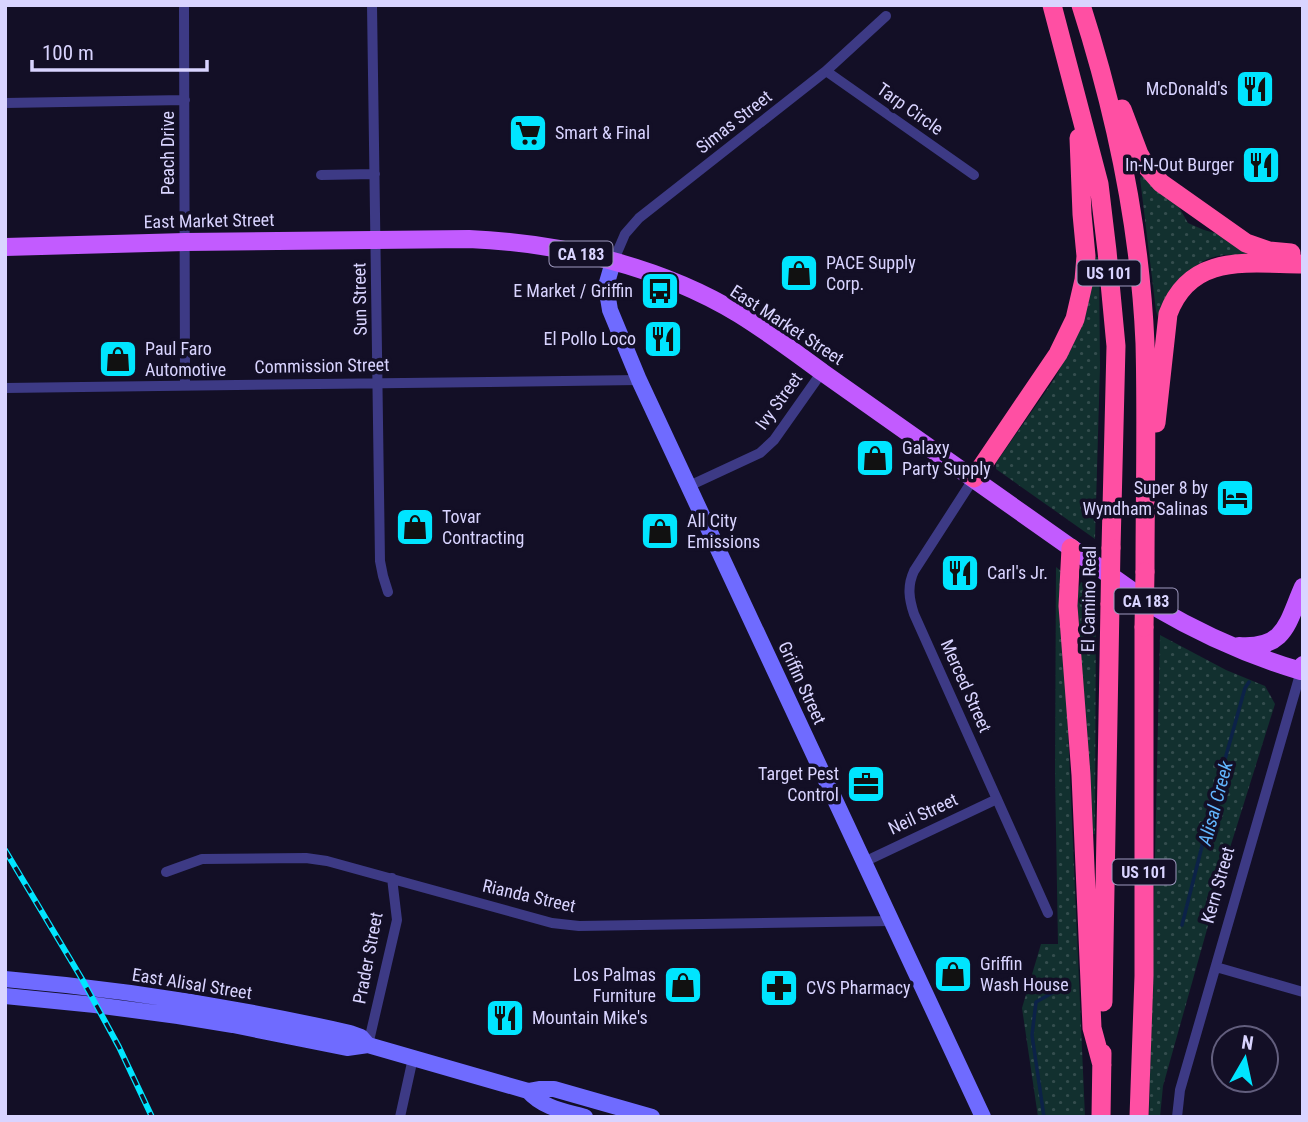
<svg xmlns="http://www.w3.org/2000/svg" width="1308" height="1122" viewBox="0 0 1308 1122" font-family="'Roboto Condensed',sans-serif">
<defs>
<pattern id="grass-dots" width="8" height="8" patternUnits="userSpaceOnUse" patternTransform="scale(1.75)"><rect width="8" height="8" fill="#12302f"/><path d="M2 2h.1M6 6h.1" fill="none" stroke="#344d4e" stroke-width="1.8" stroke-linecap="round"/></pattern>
</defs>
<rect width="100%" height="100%" fill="#130f26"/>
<path fill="url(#grass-dots)" d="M1144,174L1176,202L1188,223L1204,230L1226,236L1246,252V256C1239,256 1231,254 1224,255C1190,258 1173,290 1158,317L1156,311L1140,178Z
M1090,257H1099L1100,367L1095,539L996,469V463L1055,378L1069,350Z
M1056,567L1061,571L1085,1117H1038L1022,1008L1041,944H1058L1055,774Z
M1081,582L1096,591L1095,834L1089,835L1077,592Z
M1160,635L1226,670L1265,686L1275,704L1229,851L1163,1086L1160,1117H1149Z"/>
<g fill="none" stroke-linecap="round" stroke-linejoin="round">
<path stroke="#0c2248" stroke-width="3.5" d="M1182,925L1215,795L1245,688L1249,682
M1044,1117L1032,1035L1036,1002L1052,993"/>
<path stroke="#3d3a85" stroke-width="10" d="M184,5L185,385
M372,5C376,191 379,376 380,561L383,576L388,592
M826,71L974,175
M5,103L185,100
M321,175L375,174
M613,262L625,234L639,218L826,71L886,16
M5,388L639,380
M974,478L914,571C907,586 909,599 914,614L1048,913
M689,486L760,453L774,440L822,372
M864,862L997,799
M166,872L202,859L306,858L327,861L552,923L579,926L892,921
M1216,967L1303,992
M368,1045L397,920L392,878
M400,1117L413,1058
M1177,1117L1180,1090L1301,671"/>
<path stroke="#6f6bff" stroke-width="16" d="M613,262L606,286L610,310L639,380L983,1117
M5,979C121,989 236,1007 350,1033L361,1037L368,1045
M5,996L95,1005L178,1016L233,1025L347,1048L368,1045L528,1091L539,1089H554L652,1117
M528,1091C543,1108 564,1111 585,1117"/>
<path stroke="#c25bff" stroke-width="18" d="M5,247L185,242L469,239C561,243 660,266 739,314C768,332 795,352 822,372L1155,607C1201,634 1250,656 1301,671L1303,665
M1239,646C1286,649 1287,623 1303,587"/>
<path stroke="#ff4fa3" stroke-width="19" d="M1052,5L1099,184L1107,251L1116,346L1111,548
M1081,5C1116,114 1140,229 1145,343C1147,419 1145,496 1145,572
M1122,109L1139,154L1146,166L1161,183L1246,243L1269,251L1291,253
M1156,423L1168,314C1191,252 1249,264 1303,264
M974,478L1058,354L1075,319L1084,280L1086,256L1082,214L1079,138
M1071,548L1068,606L1081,775L1092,1028L1102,1065
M1103,1002L1110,604
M1101,1117L1102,1053
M1139,1117L1144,976V627"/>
<g stroke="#00e5ff" stroke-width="6">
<path id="rail" d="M5,850L82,979L119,1047L152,1117"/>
</g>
<use href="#rail" stroke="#130f26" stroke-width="3.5" stroke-dasharray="10" stroke-linecap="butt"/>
<path stroke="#ff4fa3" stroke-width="19" d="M1110,604L1111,548
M1144,627L1145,572"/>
</g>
<defs>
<g id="restaurant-square" transform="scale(2.0125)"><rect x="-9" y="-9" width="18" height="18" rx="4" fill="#00e5ff" stroke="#130f26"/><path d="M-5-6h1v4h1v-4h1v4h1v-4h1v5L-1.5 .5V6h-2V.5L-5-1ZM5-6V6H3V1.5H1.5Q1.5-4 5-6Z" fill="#111"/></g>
<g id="supermarket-square" transform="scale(2.0125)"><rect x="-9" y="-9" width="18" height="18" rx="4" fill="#00e5ff" stroke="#130f26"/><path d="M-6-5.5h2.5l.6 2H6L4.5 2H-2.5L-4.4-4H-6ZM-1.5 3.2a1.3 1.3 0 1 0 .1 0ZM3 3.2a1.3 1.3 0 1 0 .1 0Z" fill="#111"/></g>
<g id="shop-square" transform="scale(2.0125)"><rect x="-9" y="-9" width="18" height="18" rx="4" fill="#00e5ff" stroke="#130f26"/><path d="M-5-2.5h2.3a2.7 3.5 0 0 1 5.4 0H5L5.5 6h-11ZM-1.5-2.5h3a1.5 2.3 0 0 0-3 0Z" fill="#111"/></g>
<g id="bus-square" transform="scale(2.0125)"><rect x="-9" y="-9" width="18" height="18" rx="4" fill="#00e5ff" stroke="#130f26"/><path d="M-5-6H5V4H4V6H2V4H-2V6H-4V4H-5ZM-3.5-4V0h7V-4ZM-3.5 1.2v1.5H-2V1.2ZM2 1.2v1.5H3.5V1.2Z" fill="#111"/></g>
<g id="hotel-square" transform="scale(2.0125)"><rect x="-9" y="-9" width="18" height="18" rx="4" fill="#00e5ff" stroke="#130f26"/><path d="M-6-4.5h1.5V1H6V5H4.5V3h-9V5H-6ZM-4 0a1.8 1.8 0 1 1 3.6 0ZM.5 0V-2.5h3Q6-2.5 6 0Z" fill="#111"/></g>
<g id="office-square" transform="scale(2.0125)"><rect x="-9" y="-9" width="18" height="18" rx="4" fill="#00e5ff" stroke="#130f26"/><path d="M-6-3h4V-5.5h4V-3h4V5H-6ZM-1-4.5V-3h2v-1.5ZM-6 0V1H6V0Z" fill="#111"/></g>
<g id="pharmacy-square" transform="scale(2.0125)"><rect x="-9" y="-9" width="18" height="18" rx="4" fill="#00e5ff" stroke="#130f26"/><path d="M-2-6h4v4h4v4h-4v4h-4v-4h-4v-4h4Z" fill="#111"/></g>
</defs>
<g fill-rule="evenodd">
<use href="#restaurant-square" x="1255" y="89"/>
<use href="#supermarket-square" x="528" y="133"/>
<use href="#restaurant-square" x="1261" y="165"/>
<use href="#shop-square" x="799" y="273"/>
<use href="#bus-square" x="660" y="291"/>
<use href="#restaurant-square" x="663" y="339"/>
<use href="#shop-square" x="118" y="359"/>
<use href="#shop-square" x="875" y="458"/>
<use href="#hotel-square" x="1235" y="498"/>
<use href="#shop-square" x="415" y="527"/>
<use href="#shop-square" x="660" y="531"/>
<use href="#restaurant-square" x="960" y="573"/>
<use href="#office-square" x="866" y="784"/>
<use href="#shop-square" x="953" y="974"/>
<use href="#shop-square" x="683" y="985"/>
<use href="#pharmacy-square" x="779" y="988"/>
<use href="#restaurant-square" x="505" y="1018"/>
</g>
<g text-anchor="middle" stroke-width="7" stroke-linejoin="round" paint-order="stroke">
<g fill="#130f26" stroke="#9e99be" stroke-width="2">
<rect x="549.5" y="241.5" width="63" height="25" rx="5"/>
<rect x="1077.5" y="260.5" width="63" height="25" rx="5"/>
<rect x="1114.5" y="588.5" width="63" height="25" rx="5"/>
<rect x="1112.5" y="859.5" width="63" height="25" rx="5"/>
</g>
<g font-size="16" font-weight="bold" fill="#d9d4ff">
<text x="581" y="260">CA 183</text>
<text x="1109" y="279">US 101</text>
<text x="1146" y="607">CA 183</text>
<text x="1144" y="878">US 101</text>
</g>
<g font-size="18" fill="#d9d4ff" stroke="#130f26" text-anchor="start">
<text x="1228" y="95" text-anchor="end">McDonald's</text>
<text x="555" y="139">Smart &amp; Final</text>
<text x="1234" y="171" text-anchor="end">In-N-Out Burger</text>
<text x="826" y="269">PACE Supply<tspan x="826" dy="21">Corp.</tspan></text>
<text x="633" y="297" text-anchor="end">E Market / Griffin</text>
<text x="636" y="345" text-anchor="end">El Pollo Loco</text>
<text x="145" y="355">Paul Faro<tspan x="145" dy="21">Automotive</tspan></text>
<text x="902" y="454">Galaxy<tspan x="902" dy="21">Party Supply</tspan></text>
<text x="1208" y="494" text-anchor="end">Super 8 by<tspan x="1208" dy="21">Wyndham Salinas</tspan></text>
<text x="442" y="523">Tovar<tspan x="442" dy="21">Contracting</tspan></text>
<text x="687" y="527">All City<tspan x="687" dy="21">Emissions</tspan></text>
<text x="987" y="579">Carl's Jr.</text>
<text x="839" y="780" text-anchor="end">Target Pest<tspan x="839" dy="21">Control</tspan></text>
<text x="980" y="970">Griffin<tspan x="980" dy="21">Wash House</tspan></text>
<text x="656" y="981" text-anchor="end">Los Palmas<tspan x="656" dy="21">Furniture</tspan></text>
<text x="806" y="994">CVS Pharmacy</text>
<text x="532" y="1024">Mountain Mike's</text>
</g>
<g font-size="18" fill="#d9d4ff" stroke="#130f26">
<text transform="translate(910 109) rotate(35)" y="6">Tarp Circle</text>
<text transform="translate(734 122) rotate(-38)" y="6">Simas Street</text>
<text transform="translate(168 153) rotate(-90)" y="6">Peach Drive</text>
<text transform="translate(209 221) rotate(-1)" y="6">East Market Street</text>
<text transform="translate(360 299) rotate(-91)" y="6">Sun Street</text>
<text transform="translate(787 325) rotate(33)" y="6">East Market Street</text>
<text transform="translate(322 366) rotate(-1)" y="6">Commission Street</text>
<text transform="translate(779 401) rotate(-54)" y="6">Ivy Street</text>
<text transform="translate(1089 599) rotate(-89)" y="6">El Camino Real</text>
<text transform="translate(802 683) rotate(65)" y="6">Griffin Street</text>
<text transform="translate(966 686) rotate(66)" y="6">Merced Street</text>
<text transform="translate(923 814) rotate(-25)" y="6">Neil Street</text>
<text transform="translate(1218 885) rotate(-74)" y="6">Kern Street</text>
<text transform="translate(529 896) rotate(13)" y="6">Rianda Street</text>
<text transform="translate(368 958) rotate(-79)" y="6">Prader Street</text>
<text transform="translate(192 984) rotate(9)" y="6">East Alisal Street</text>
</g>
<g font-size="19" font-style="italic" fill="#62b6ff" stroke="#130f26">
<text transform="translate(1215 803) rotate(-75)" y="7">Alisal Creek</text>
</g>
</g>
<rect width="1308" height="1122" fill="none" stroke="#d9d4ff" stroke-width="14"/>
<g transform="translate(1245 1059) rotate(9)"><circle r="33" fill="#130f26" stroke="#625e7d" stroke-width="2"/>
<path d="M0-5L12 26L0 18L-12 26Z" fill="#00e5ff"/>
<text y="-10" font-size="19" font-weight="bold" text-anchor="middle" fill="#d9d4ff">N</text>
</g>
<path d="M32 60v10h175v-10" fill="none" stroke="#d9d4ff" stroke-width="3.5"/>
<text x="42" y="60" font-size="21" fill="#d9d4ff" stroke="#130f26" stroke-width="5" paint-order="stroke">100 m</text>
</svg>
